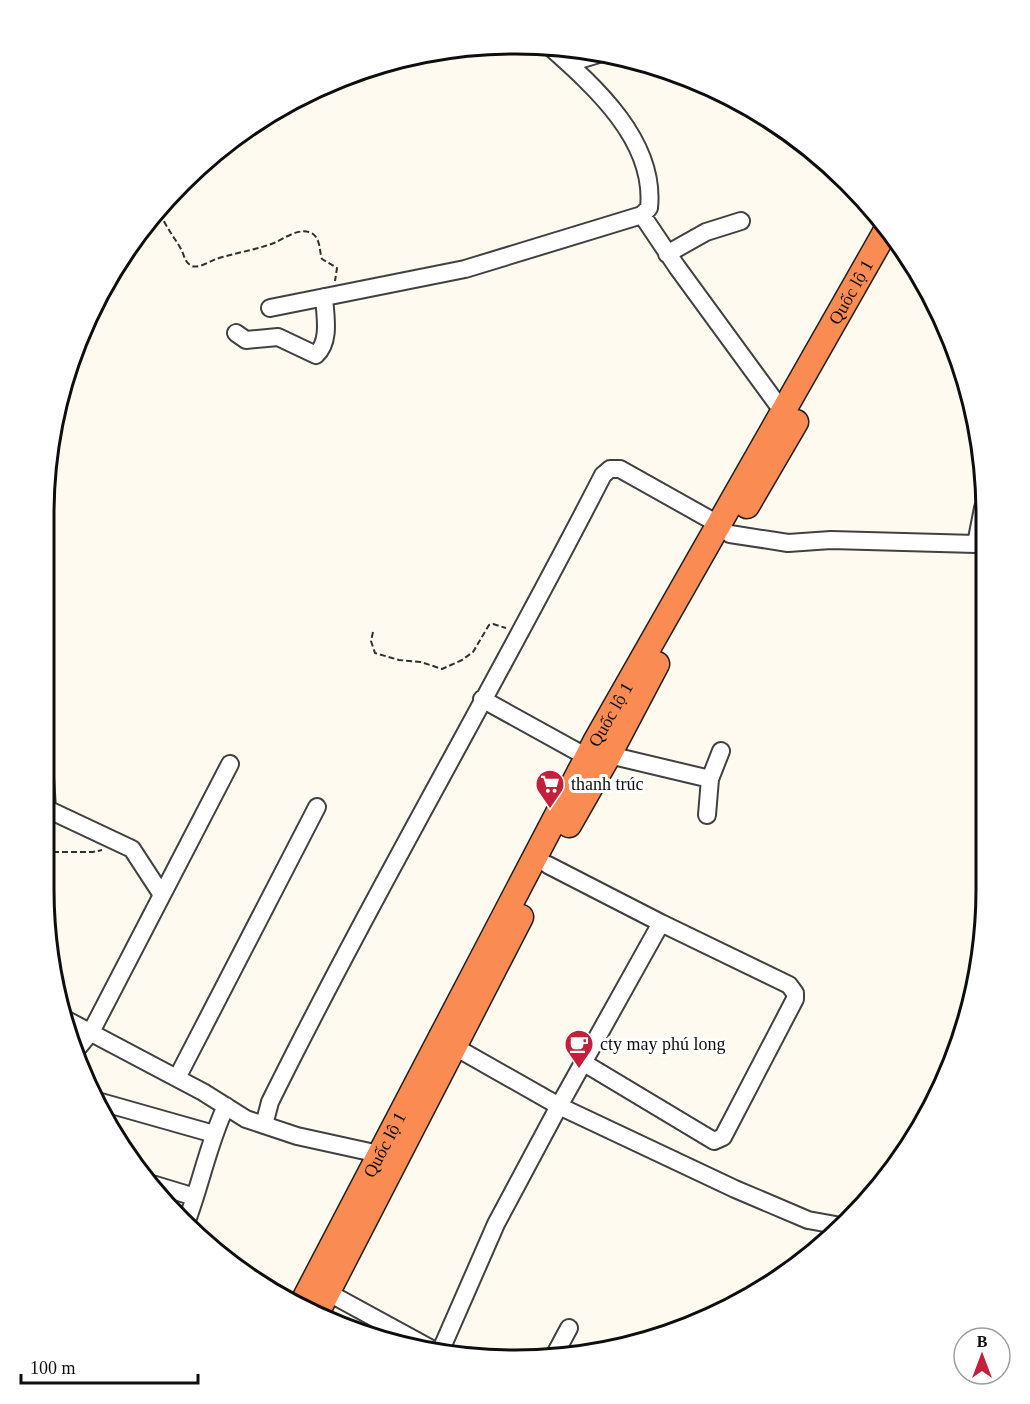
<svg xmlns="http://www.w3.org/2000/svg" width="1030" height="1404" viewBox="0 0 1030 1404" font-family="Georgia,serif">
<rect width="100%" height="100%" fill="#fffaf0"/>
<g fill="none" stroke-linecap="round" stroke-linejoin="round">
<g stroke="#414141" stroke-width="20">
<path id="minor" d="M550,47C595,87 656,141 649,208L642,215L677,267L783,412
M569,63L602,53
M667,254L706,232L741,221
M270,308L465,269L642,215
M236,333L246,340L278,337L316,355C331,341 325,315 324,297
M730,534L788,543L831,540L976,544L983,546
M976,544L983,508
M482,699L587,757
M609,755L710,779L707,815
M44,761L47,809L132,849L162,895
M710,779L721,751
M63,1018L203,1092L246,1119L297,1136L379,1154
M455,1047L559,1106L735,1189L808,1220L841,1226
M77,1049L91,1032L230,764
M584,1063L714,1141L723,1137L795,999V993L789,985L661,923
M177,1078L317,807
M101,1102L214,1134
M264,1125L270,1102C375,890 495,686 603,475L610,469H620L718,524
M152,1184L195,1197
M186,1223C201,1184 208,1144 226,1106
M327,1292L437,1352
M440,1352L496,1224L559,1106L661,923L548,865
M554,1356L569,1328"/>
</g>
<g stroke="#1f1f1f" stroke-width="27">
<g id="highway">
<path d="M747,506L796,422"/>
<path d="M569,825L609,755L657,664"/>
<path id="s1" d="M300,1307L595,742L888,227"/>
<path d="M316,1315L521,917"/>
</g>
</g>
<path stroke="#303030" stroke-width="2" stroke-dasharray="6 3" stroke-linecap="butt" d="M160,213C166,227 174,237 181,249C184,254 184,261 190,265C197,270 208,262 216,259C235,253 255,250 274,243C285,238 301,226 313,234C321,240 319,251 322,259L337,268L335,281
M373,632L371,641L375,653L399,660L421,662L442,669L462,660L473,652L489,625L493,624L506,628
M44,852H93L102,850"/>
<use href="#minor" stroke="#fff" stroke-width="16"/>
<use href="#highway" stroke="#fa8c53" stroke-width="24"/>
</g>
<defs>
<g id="supermarket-pin" transform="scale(1.5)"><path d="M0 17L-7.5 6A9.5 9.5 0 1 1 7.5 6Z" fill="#c4203b" stroke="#fff"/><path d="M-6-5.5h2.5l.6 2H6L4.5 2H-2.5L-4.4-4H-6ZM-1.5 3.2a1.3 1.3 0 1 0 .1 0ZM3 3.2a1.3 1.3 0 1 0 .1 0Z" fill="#fff"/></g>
<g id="cafe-pin" transform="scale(1.5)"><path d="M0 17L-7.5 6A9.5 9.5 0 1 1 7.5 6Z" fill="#c4203b" stroke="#fff"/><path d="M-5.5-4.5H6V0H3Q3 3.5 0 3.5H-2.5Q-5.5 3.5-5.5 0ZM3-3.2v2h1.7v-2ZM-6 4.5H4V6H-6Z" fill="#fff"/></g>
</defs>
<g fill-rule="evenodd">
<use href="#supermarket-pin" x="550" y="784"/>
<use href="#cafe-pin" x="579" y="1044"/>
</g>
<g text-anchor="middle" stroke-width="6" stroke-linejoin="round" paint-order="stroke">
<g font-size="18" fill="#0e0e0e" stroke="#fff">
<text dy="6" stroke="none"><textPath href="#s1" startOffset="1155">Quốc lộ 1</textPath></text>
<text dy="6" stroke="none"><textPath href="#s1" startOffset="669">Quốc lộ 1</textPath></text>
<text dy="6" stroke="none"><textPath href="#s1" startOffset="183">Quốc lộ 1</textPath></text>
</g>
<g font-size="18" fill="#0e0e0e" stroke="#fff" text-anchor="start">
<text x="571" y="790">thanh trúc</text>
<text x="600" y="1050">cty may phú long</text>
</g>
</g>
<path d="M0 0H1030V1404H0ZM515 54H515A461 461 0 0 1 976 515V889A461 461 0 0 1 515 1350H515A461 461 0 0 1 54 889V515A461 461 0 0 1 515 54Z" fill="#fff" fill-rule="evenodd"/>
<path fill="none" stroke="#0e0e0e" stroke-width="3" d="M515 54H515A461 461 0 0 1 976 515V889A461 461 0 0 1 515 1350H515A461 461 0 0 1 54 889V515A461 461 0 0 1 515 54Z"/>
<g transform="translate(982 1356)"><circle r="28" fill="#ffffff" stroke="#9f9f9f" stroke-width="1.5"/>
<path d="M0-4.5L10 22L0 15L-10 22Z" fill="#c4203b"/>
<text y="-9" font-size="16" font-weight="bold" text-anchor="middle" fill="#0e0e0e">B</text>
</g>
<path d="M21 1374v9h177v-9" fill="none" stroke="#0e0e0e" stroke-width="3"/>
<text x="30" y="1374" font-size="18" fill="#0e0e0e" stroke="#ffffff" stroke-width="4.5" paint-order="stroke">100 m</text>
</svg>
